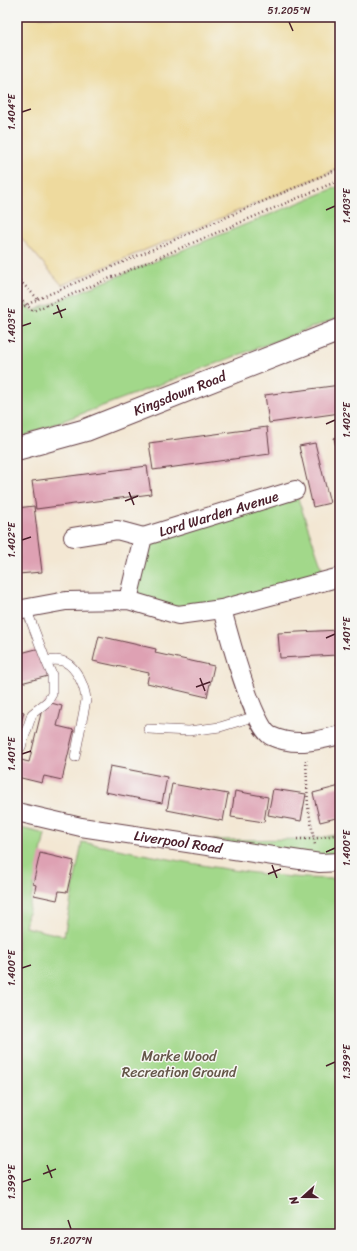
<svg xmlns="http://www.w3.org/2000/svg" width="357" height="1251" viewBox="0 0 357 1251" font-family="Sriracha,sans-serif">
<rect width="100%" height="100%" fill="#f6f6f2"/>
<filter id="ink" filterUnits="userSpaceOnUse"><feTurbulence type="fractalNoise" baseFrequency=".025" numOctaves="2"/><feDisplacementMap in="SourceGraphic" scale="8" xChannelSelector="R" yChannelSelector="G"/><feConvolveMatrix kernelMatrix="1 2 1 2 8 2 1 2 1" color-interpolation-filters="sRGB"/></filter>
<filter id="wash" filterUnits="userSpaceOnUse"><feTurbulence type="fractalNoise" baseFrequency=".012" numOctaves="4" result="noise"/><feDisplacementMap in="SourceGraphic" scale="16" xChannelSelector="R" yChannelSelector="G"/><feGaussianBlur stdDeviation="0.9" result="paint"/><feColorMatrix in="noise" values="0 0 0 0 0 0 0 0 0 0 0 0 0 0 0 0 0 1.4 0 .05"/><feComposite in="paint" operator="in"/></filter>
<g filter="url(#wash)">
<rect width="100%" height="100%" fill="#f3e7d3"/>
<path fill="#a2d88a" stroke="#767c5a" d="M340,186V317L17,438V296L33,311Z
M295,490L327,582L199,613L128,600L143,537Z
M17,827L45,834L25,927L64,936L82,842C167,858 254,879 340,879V1234H17Z
M340,834V862L212,840L313,839Z"/>
<path fill="#eeda9e" stroke="#9c7c64" d="M17,17H340V168L62,285L17,233Z"/>
<g id="blocks">
<path fill="#dea1b3" d="M340,385V413L269,423L265,395Z
M267,427L270,454L153,470L149,443Z
M340,436V460H339L334,438Z
M315,443L330,503L313,507L299,446Z
M147,466L151,494L36,509L32,481Z
M34,506L42,572L18,574L17,508Z
M339,630L340,665H337V655L280,658L278,633Z
M99,636L156,649L155,653L214,666L207,697L147,683L149,673L93,661Z
M40,648L48,676L17,684V654Z
M44,701L62,706L57,726L74,730L62,780L44,776L42,783L17,777V759L29,762Z
M17,710L24,712L17,736Z
M110,766L167,777L162,803L105,792Z
M172,784L228,794L223,821L167,810Z
M340,786V817L320,822L313,793Z
M273,789L306,794L301,821L268,815Z
M235,791L268,797L264,822L231,817Z
M40,853L74,861L67,892L59,891L57,900L34,895L36,885L33,884Z"/>
</g>
</g>
<g filter="url(#ink)">
<use href="#blocks" fill-opacity="0" stroke="#633d44" stroke-width="1"/>
<g fill="none" stroke-linecap="round" stroke-linejoin="round">
<g stroke="#633d44" stroke-width="10">
<path id="service" d="M26,608L46,661C53,660 59,659 65,662C77,668 85,687 86,700L75,757
M148,729L189,731L220,727L256,716
M21,747L32,714L48,701L52,694V675L46,661"/>
</g>
<g stroke="#633d44" stroke-width="20">
<g id="minor">
<path d="M73,537L117,530L143,537"/>
<path id="s1" d="M128,600L143,537L295,490"/>
<path d="M222,609C228,632 253,728 271,736C295,747 316,741 340,735"/>
<path d="M17,610L66,601L128,600L178,615L222,609L340,577"/>
<path id="s2" d="M17,812L81,827L320,863L340,862"/>
</g>
</g>
<g stroke="#633d44" stroke-width="24">
<g id="tertiary">
<path id="s3" d="M17,449L86,430L340,330"/>
</g>
</g>
<path stroke="#633d44" stroke-width="2.5" stroke-dasharray="1 3" stroke-linecap="butt" d="M17,278L38,299
M17,296L33,311L340,180
M17,310L38,299L340,168
M306,760L308,807L315,845
M297,839H313L340,834"/>
<use href="#service" stroke="#fff" stroke-width="9"/>
<use href="#minor" stroke="#fff" stroke-width="18"/>
<use href="#tertiary" stroke="#fff" stroke-width="22"/>
</g>
</g>
<path fill="none" stroke="#4a1f2b" stroke-width="1.5" d="M289,22L293,31M22,112L31,109M326,210L335,206M57,305L62,318M53,314L66,309M22,326L31,323M326,424L335,420M129,492L134,505M125,501L138,496M22,540L31,537M326,638L335,634M200,678L205,691M196,687L210,682M22,754L31,751M326,852L335,848M272,865L277,878M268,874L281,869M22,968L31,965M326,1066L335,1062M47,1165L52,1178M43,1174L56,1169M22,1182L31,1179M68,1220L71,1229"/>
<g text-anchor="middle" stroke-width="3" stroke-linejoin="round" paint-order="stroke">
<g font-size="14" fill="#4a1f2b" stroke="#f6f6f2">
<text dy="5" stroke="none"><textPath href="#s3" startOffset="172">Kingsdown Road</textPath></text>
<text dy="5" stroke="none"><textPath href="#s1" startOffset="144">Lord Warden Avenue</textPath></text>
<text dy="5" stroke="none"><textPath href="#s2" startOffset="164">Liverpool Road</textPath></text>
</g>
<g font-size="14" fill="#645648" stroke="#f6f6f2">
<text x="179" y="1061">Marke Wood<tspan x="179" dy="16">Recreation Ground</tspan></text>
</g>
</g>
<rect width="357" height="1251" fill="none" stroke="#f6f6f2" stroke-width="44"/>
<g transform="translate(303 1197) rotate(249)" stroke="#f6f6f2" stroke-width="3" paint-order="stroke">
<path d="M0-3L7 15L0 10L-7 15Z" fill="#4a1f2b"/>
<text y="-6" font-size="11" font-weight="bold" text-anchor="middle" fill="#4a1f2b">N</text>
</g>
<rect x="22" y="22" width="313" height="1207" fill="none" stroke="#4a1f2b" stroke-width="1.5"/>
<g font-size="10" text-anchor="middle" fill="#4a1f2b">
<text x="289" y="14">51.205°N</text>
<text transform="translate(11 112) rotate(-90)" y="4">1.404°E</text>
<text transform="translate(346 206) rotate(-90)" y="4">1.403°E</text>
<text transform="translate(11 326) rotate(-90)" y="4">1.403°E</text>
<text transform="translate(346 420) rotate(-90)" y="4">1.402°E</text>
<text transform="translate(11 540) rotate(-90)" y="4">1.402°E</text>
<text transform="translate(346 634) rotate(-90)" y="4">1.401°E</text>
<text transform="translate(11 754) rotate(-90)" y="4">1.401°E</text>
<text transform="translate(346 848) rotate(-90)" y="4">1.400°E</text>
<text transform="translate(11 968) rotate(-90)" y="4">1.400°E</text>
<text transform="translate(346 1062) rotate(-90)" y="4">1.399°E</text>
<text transform="translate(11 1182) rotate(-90)" y="4">1.399°E</text>
<text x="71" y="1244">51.207°N</text>
</g>
</svg>
